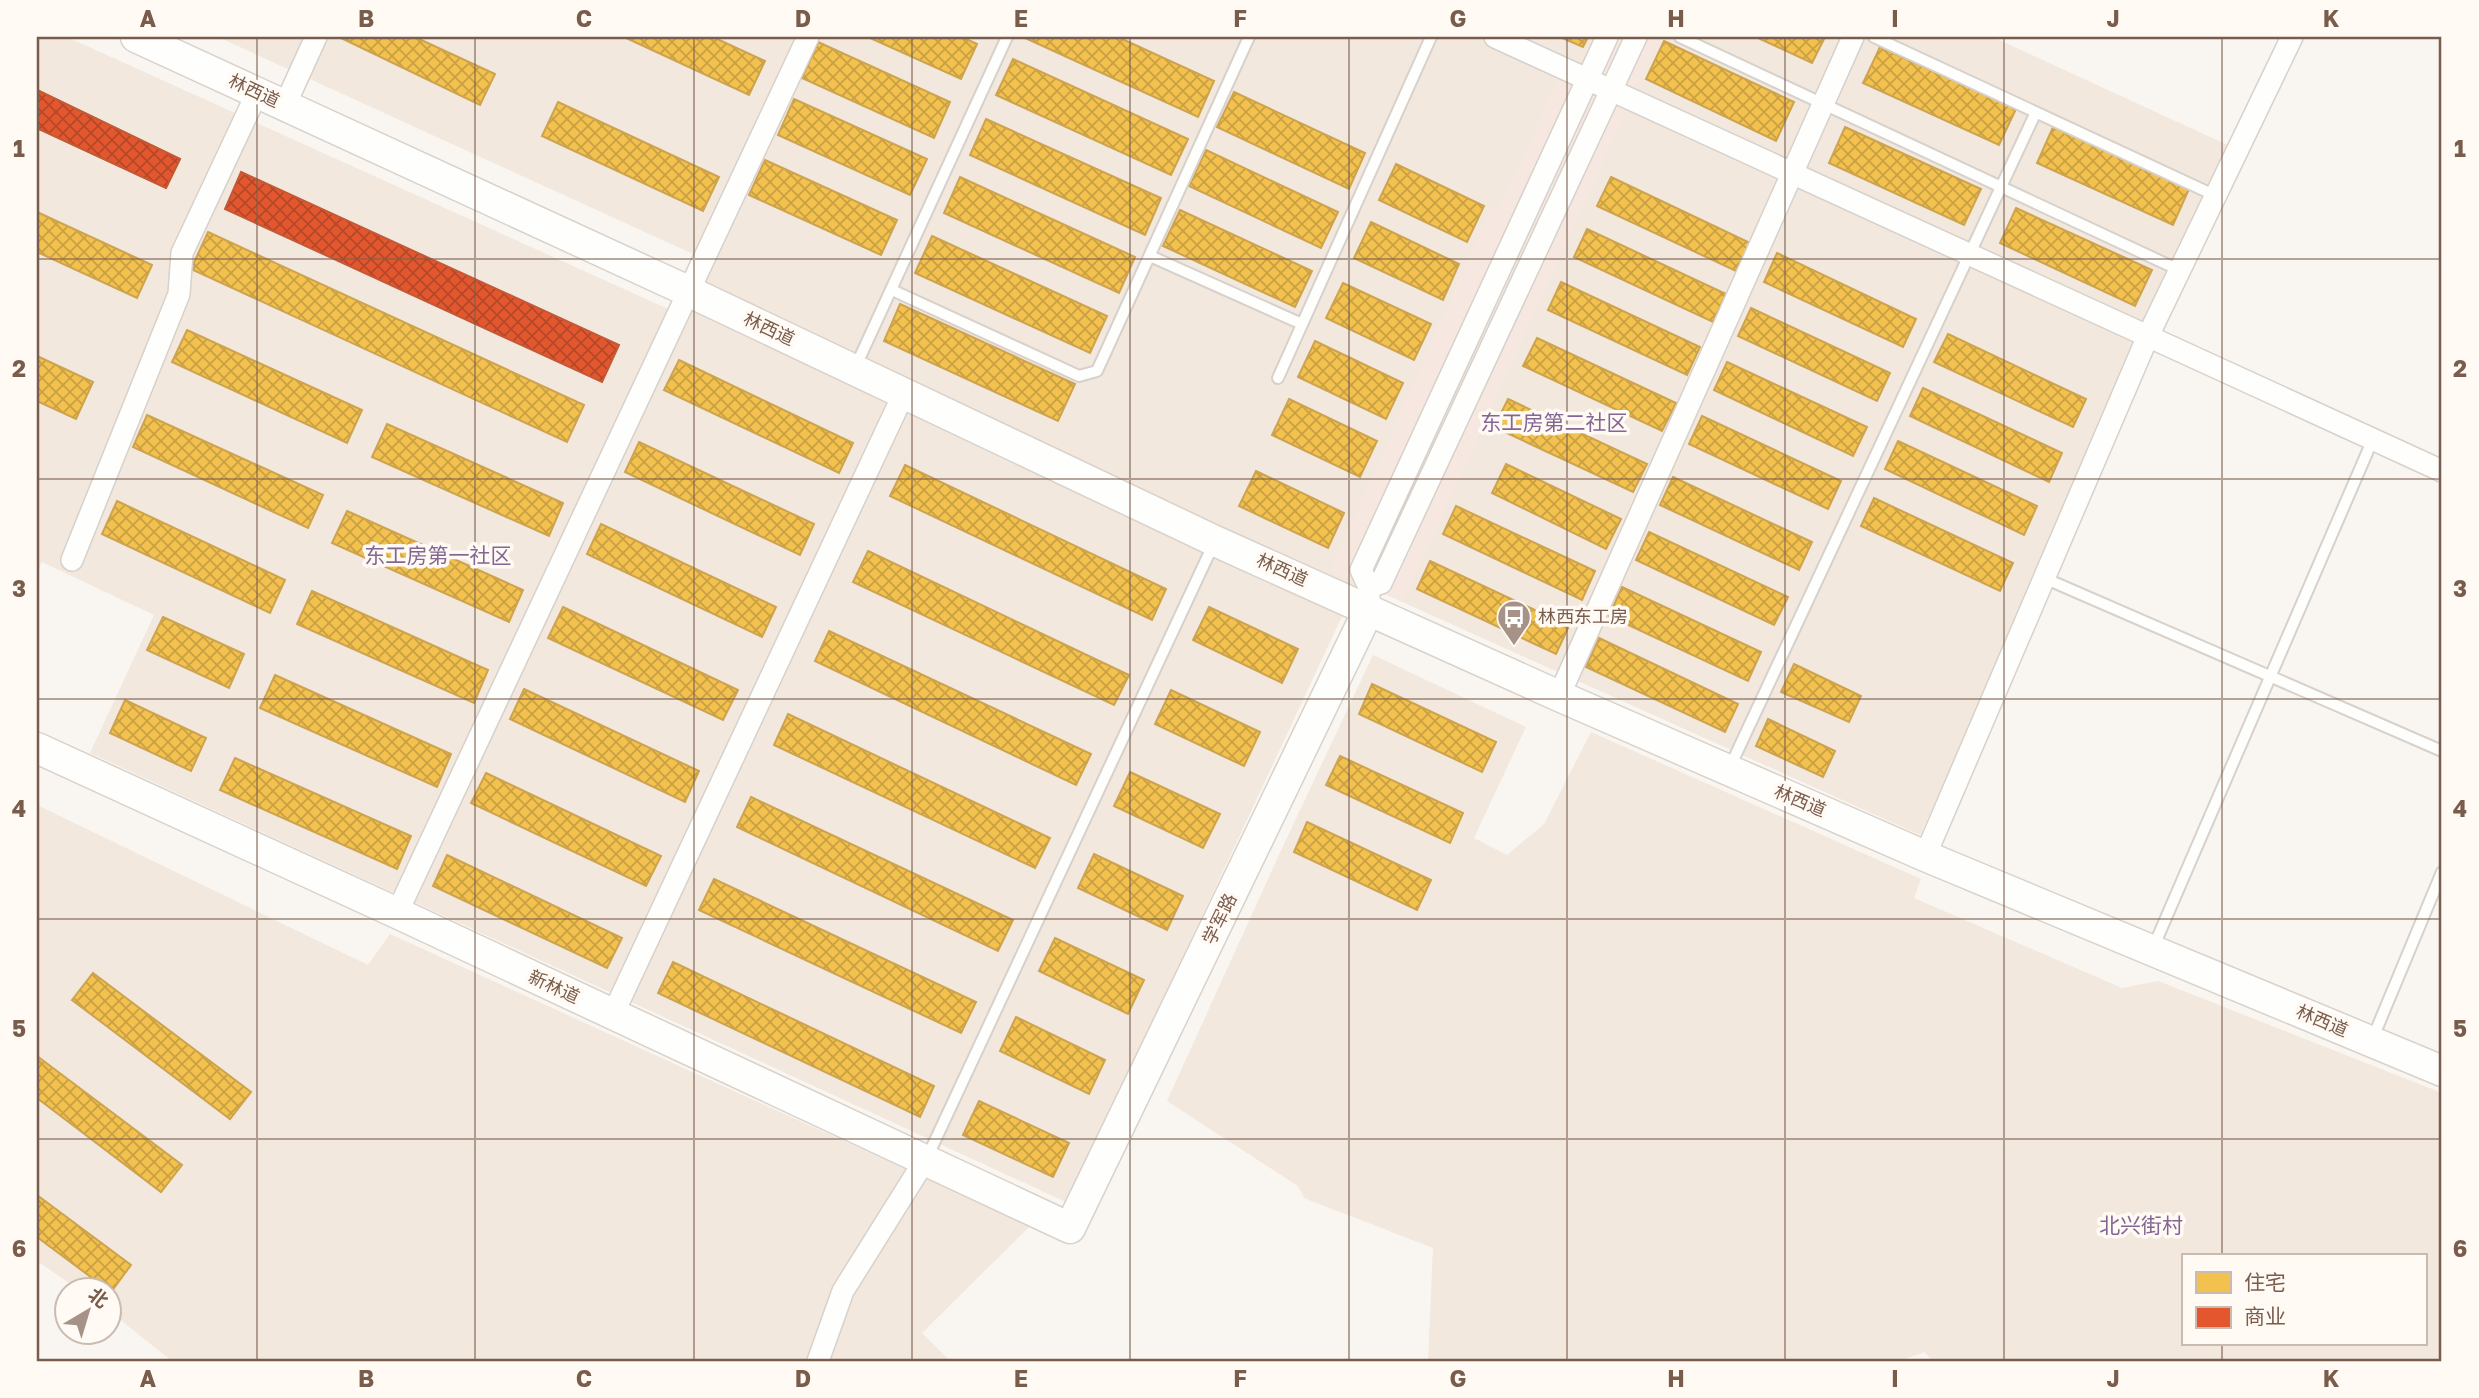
<svg xmlns="http://www.w3.org/2000/svg" width="2479" height="1398" viewBox="0 0 2479 1398" font-family="'Golos Text','Noto Sans SC',sans-serif">
<defs>
<pattern id="homes-cross-hatch" width="8" height="8" patternUnits="userSpaceOnUse" patternTransform="scale(1.75)"><rect width="8" height="8" fill="#f2c14e"/><path d="M0 0l8 8M0 8l8-8" fill="none" stroke="#c9a043"/></pattern>
<pattern id="shops-cross-hatch" width="8" height="8" patternUnits="userSpaceOnUse" patternTransform="scale(1.75)"><rect width="8" height="8" fill="#e4572e"/><path d="M0 0l8 8M0 8l8-8" fill="none" stroke="#b44828"/></pattern>
</defs>
<rect width="100%" height="100%" fill="#f9f5f0"/>
<path fill="#f2e8de" fill-rule="evenodd" d="M37,37H67L668,309L693,254L218,37H1993L2234,148L1920,835L1358,582L1068,1203L90,753L154,615L42,562L37,572Z
M1373,655L1526,727L1474,838L1507,855L1544,824L1591,732L1921,879L1914,898L2122,988L2158,981L2442,1093V1361H1932L1925,1352L1899,1361H1428L1433,1248L1304,1198L1298,1186L1167,1101L1278,857ZM2183,1256H2425V1344H2183Z
M37,805L368,965L390,934L1030,1226L922,1333L950,1361H172L109,1311L108,1290L78,1289L37,1261Z"/>
<path fill="#f6e8e1" d="M1605,37H1660L1403,602L1331,570L1491,208L1498,210L1562,72L1585,83Z"/>
<path fill="url(#homes-cross-hatch)" stroke="#cea34e" stroke-width="2" d="M339,37H415L495,74L480,105Z
M624,37H713L765,61L749,95Z
M868,37H962L977,44L961,79Z
M1023,37H1118L1214,81L1198,117Z
M1560,37H1588L1583,47Z
M1756,37H1825L1812,63Z
M1664,41L1794,102L1776,141L1646,79Z
M818,42L950,102L934,138L802,78Z
M1880,47L2016,109L1999,145L1863,83Z
M1013,59L1188,139L1171,175L996,95Z
M37,90L180,159L166,188L37,128Z
M1234,92L1365,153L1349,189L1217,127Z
M794,99L927,159L910,195L778,135Z
M558,102L719,177L703,211L542,136Z
M986,119L1161,198L1145,235L970,155Z
M1845,127L1981,189L1964,225L1829,163Z
M2053,127L2189,189L2173,225L2037,163Z
M1206,150L1338,212L1321,248L1189,186Z
M765,160L897,220L881,255L749,195Z
M1396,164L1484,206L1467,242L1379,200Z
M960,177L1135,257L1119,293L944,213Z
M1611,177L1750,243L1736,271L1597,206Z
M2016,208L2152,270L2135,306L2000,243Z
M1180,210L1312,271L1295,307L1163,246Z
M37,212L152,265L137,298L37,252Z
M1371,222L1459,264L1443,300L1354,258Z
M1587,229L1726,294L1713,322L1574,257Z
M208,232L584,405L567,442L191,269Z
M932,236L1107,316L1090,353L915,273Z
M1777,253L1916,319L1903,347L1764,282Z
M1561,282L1700,347L1687,375L1548,310Z
M1343,283L1431,324L1414,360L1326,318Z
M900,304L1075,384L1058,421L884,341Z
M1751,308L1890,373L1877,401L1738,336Z
M187,330L362,410L347,443L172,362Z
M1948,334L2086,399L2073,427L1934,362Z
M1537,338L1676,403L1662,431L1523,366Z
M1315,341L1403,383L1386,419L1298,377Z
M37,356L93,382L76,419L37,401Z
M679,360L853,443L839,473L664,390Z
M1727,362L1867,427L1853,456L1714,390Z
M1923,388L2062,453L2049,482L1910,416Z
M1289,399L1377,441L1360,477L1272,435Z
M1508,399L1647,464L1633,492L1494,427Z
M147,415L323,495L308,528L133,447Z
M1702,416L1841,481L1828,509L1689,444Z
M387,424L563,503L549,536L372,457Z
M1898,441L2037,506L2024,535L1885,469Z
M639,442L814,524L800,555L625,472Z
M1506,464L1621,519L1606,549L1492,493Z
M905,465L1166,589L1152,620L890,496Z
M1256,471L1344,513L1328,548L1239,506Z
M1673,477L1812,542L1799,570L1660,505Z
M1874,498L2013,563L2000,591L1861,526Z
M117,501L285,580L270,613L102,534Z
M1456,506L1595,571L1582,600L1443,534Z
M347,511L523,590L509,622L332,543Z
M601,524L776,607L762,637L587,554Z
M1649,532L1788,597L1774,625L1636,560Z
M868,551L1129,675L1114,705L853,582Z
M1430,561L1569,626L1556,654L1417,589Z
M1622,587L1761,652L1748,681L1609,616Z
M312,591L488,670L474,703L297,624Z
M563,607L738,690L723,720L548,638Z
M1209,607L1298,649L1282,683L1193,640Z
M163,617L244,654L229,688L147,650Z
M829,631L1091,754L1076,785L815,661Z
M1599,638L1738,704L1725,732L1586,667Z
M1794,664L1861,696L1849,722L1781,692Z
M275,675L451,754L437,787L260,708Z
M1372,684L1496,742L1482,772L1359,714Z
M524,689L699,771L685,802L510,719Z
M1171,690L1260,732L1244,766L1155,724Z
M125,700L206,738L191,771L110,733Z
M788,714L1050,838L1035,868L774,745Z
M1768,719L1835,751L1823,777L1756,746Z
M1340,756L1463,813L1450,843L1326,785Z
M235,758L411,836L397,869L220,790Z
M1130,772L1220,814L1203,848L1114,806Z
M486,773L661,856L646,886L471,803Z
M751,797L1013,920L998,951L737,827Z
M1307,822L1431,880L1417,910L1294,852Z
M1094,854L1183,896L1167,930L1078,888Z
M447,855L622,938L607,968L433,886Z
M714,879L976,1002L961,1033L699,910Z
M1055,938L1144,980L1128,1014L1039,971Z
M673,962L934,1086L920,1117L658,993Z
M93,973L251,1092L230,1119L72,1000Z
M1016,1017L1105,1060L1089,1094L1000,1051Z
M37,1056L182,1165L161,1192L37,1098Z
M979,1101L1069,1143L1053,1177L963,1135Z
M37,1195L131,1265L111,1292L37,1237Z"/>
<path fill="url(#shops-cross-hatch)" stroke="#c45837" stroke-width="2" d="M37,90L180,159L166,188L37,128Z
M241,172L619,345L602,382L225,209Z"/>
<g fill="none" stroke-linecap="round" stroke-linejoin="round">
<g stroke="#d7d1cb" stroke-width="14">
<path id="lane" d="M1680,37L2179,270
M1874,37L2214,195
M1150,256L1302,324
M892,290L1079,376L1097,371L1249,37
M855,368L1007,37
M1278,378L1431,37
M2044,578L2442,751
M1729,769L2036,112
M2153,948L2373,439
M2372,1040L2442,872
M926,1160L1214,543"/>
</g>
<g stroke="#d7d1cb" stroke-width="24">
<path id="street" d="M1495,37L2442,471
M285,105L316,37
M72,560L179,294L182,253L257,93
M1369,587L1361,570L1607,37
M1369,609V587L1381,583L1636,37
M1559,696L1853,37
M1925,856L2148,336L2292,37
M397,913L808,37
M613,1014L904,393
M818,1361L843,1291L925,1160"/>
</g>
<g stroke="#d9d2cb" stroke-width="33">
<path id="secondary" d="M136,37L690,292L1215,541L1559,696L1925,856L2442,1071
M37,748L397,913L1070,1228L1369,609"/>
</g>
<use href="#lane" stroke="#fefefd" stroke-width="10"/>
<use href="#street" stroke="#fefefd" stroke-width="21"/>
<use href="#secondary" stroke="#fefefd" stroke-width="30"/>
</g>
<path fill="none" stroke="#7a5c4d" stroke-width="2" stroke-opacity="0.55" d="M257,37V1361M475,37V1361M694,37V1361M912,37V1361M1130,37V1361M1349,37V1361M1567,37V1361M1785,37V1361M2004,37V1361M2222,37V1256M37,259H2442M37,479H2442M37,699H2442M37,919H2442M37,1139H2442M2222,1344V1361"/>
<defs>
<g id="bus-pin" transform="scale(1.75)"><path d="M0 17L-7.5 6A9.5 9.5 0 1 1 7.5 6Z" fill="#a69286" stroke="#fffaf3"/><path d="M-5-6H5V4H4V6H2V4H-2V6H-4V4H-5ZM-3.5-4V0h7V-4ZM-3.5 1.2v1.5H-2V1.2ZM2 1.2v1.5H3.5V1.2Z" fill="#fff"/></g>
</defs>
<g fill-rule="evenodd">
<use href="#bus-pin" x="1514" y="617"/>
</g>
<g text-anchor="middle" stroke-width="7" stroke-linejoin="round" paint-order="stroke">
<g font-size="18" fill="#7a5c4d" stroke="#fffaf3">
<text transform="translate(254 91) rotate(25)" y="6">林西道</text>
<text transform="translate(769 329) rotate(25)" y="6">林西道</text>
<text transform="translate(1282 570) rotate(24)" y="6">林西道</text>
<text transform="translate(1800 801) rotate(23)" y="6">林西道</text>
<text transform="translate(1220 919) rotate(-64)" y="6">学军路</text>
<text transform="translate(554 987) rotate(25)" y="6">新林道</text>
<text transform="translate(2322 1021) rotate(23)" y="6">林西道</text>
</g>
<g font-size="18" fill="#7a5c4d" stroke="#fffaf3" text-anchor="start">
<text x="1538" y="623">林西东工房</text>
</g>
<g font-size="21" fill="#846695" stroke="#fffaf3">
<text x="1554" y="430">东工房第二社区</text>
<text x="438" y="563">东工房第一社区</text>
<text x="2141" y="1233">北兴街村</text>
</g>
</g>
<rect width="2479" height="1398" fill="none" stroke="#fffaf3" stroke-width="77"/>
<rect x="2182" y="1254" width="245" height="91" fill="#fffaf3" stroke="#cabbb1" stroke-width="2"/>
<rect x="2196" y="1272" width="35" height="21" fill="#f2c14e" stroke="#cabbb1" stroke-width="2"/>
<text x="2244" y="1290" font-size="21" fill="#7a5c4d">住宅</text>
<rect x="2196" y="1307" width="35" height="21" fill="#e4572e" stroke="#cabbb1" stroke-width="2"/>
<text x="2244" y="1324" font-size="21" fill="#7a5c4d">商业</text>
<g transform="translate(88 1311) rotate(38)"><circle r="33" fill="#fffaf3" stroke="#cabbb1" stroke-width="2"/>
<path d="M0-5L12 26L0 18L-12 26Z" fill="#a69286"/>
<text y="-10" font-size="19" font-weight="bold" text-anchor="middle" fill="#7a5c4d">北</text>
</g>
<rect x="38" y="38" width="2402" height="1322" fill="none" stroke="#7a5c4d" stroke-width="2.5"/>
<g font-size="23" text-anchor="middle" font-weight="bold" fill="#7a5c4d">
<text x="148" y="27">A</text>
<text x="366" y="27">B</text>
<text x="584" y="27">C</text>
<text x="803" y="27">D</text>
<text x="1021" y="27">E</text>
<text x="1240" y="27">F</text>
<text x="1458" y="27">G</text>
<text x="1676" y="27">H</text>
<text x="1895" y="27">I</text>
<text x="2113" y="27">J</text>
<text x="2331" y="27">K</text>
<text x="19" y="157">1</text>
<text x="2460" y="157">1</text>
<text x="19" y="377">2</text>
<text x="2460" y="377">2</text>
<text x="19" y="597">3</text>
<text x="2460" y="597">3</text>
<text x="19" y="817">4</text>
<text x="2460" y="817">4</text>
<text x="19" y="1037">5</text>
<text x="2460" y="1037">5</text>
<text x="19" y="1257">6</text>
<text x="2460" y="1257">6</text>
<text x="148" y="1387">A</text>
<text x="366" y="1387">B</text>
<text x="584" y="1387">C</text>
<text x="803" y="1387">D</text>
<text x="1021" y="1387">E</text>
<text x="1240" y="1387">F</text>
<text x="1458" y="1387">G</text>
<text x="1676" y="1387">H</text>
<text x="1895" y="1387">I</text>
<text x="2113" y="1387">J</text>
<text x="2331" y="1387">K</text>
</g>
</svg>
